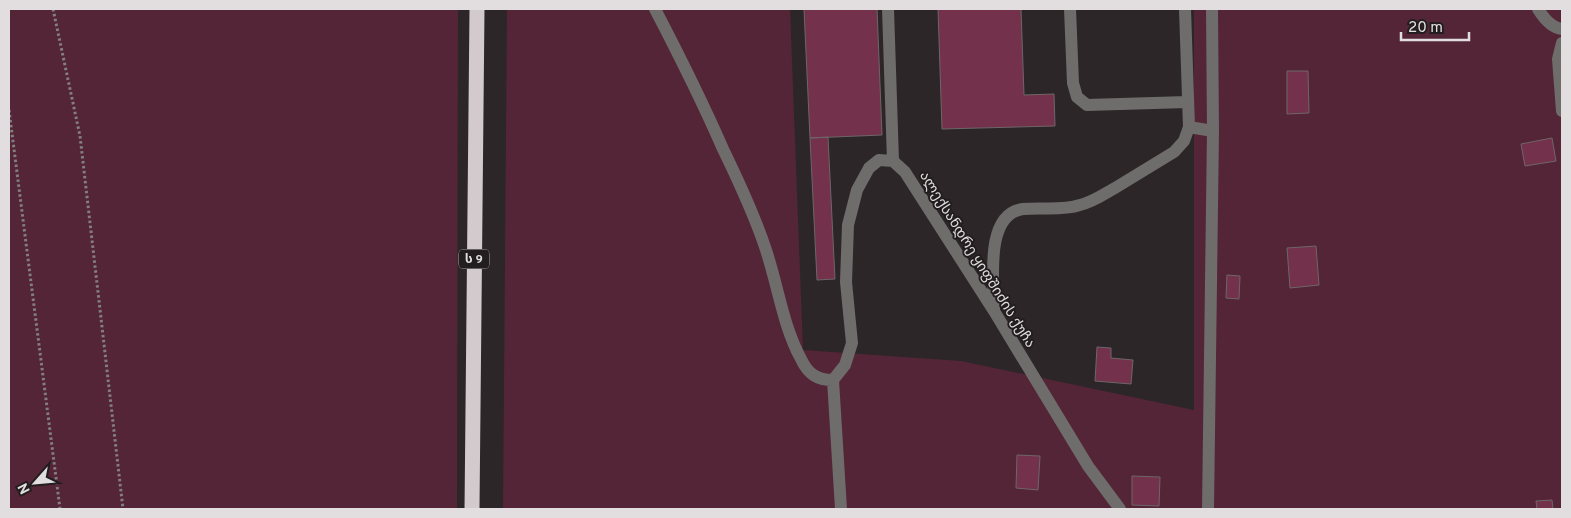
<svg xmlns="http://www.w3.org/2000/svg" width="1571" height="518" viewBox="0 0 1571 518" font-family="Overpass,'Noto Sans Georgian',sans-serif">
<rect width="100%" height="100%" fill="#2c2628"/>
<path fill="#542537" d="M9,9H458L457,509H9Z
M507,9H790L803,350L961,361L1194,410V9H1561L1562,12V509H503Z"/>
<path fill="#74314b" stroke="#6d6668" d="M804,9H877L882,135L810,138Z
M938,9H1021L1024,95L1054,94L1055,126L942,129Z
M1287,71H1308L1309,113L1287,114Z
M828,137L835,279L817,280L810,138Z
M1552,138L1556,161L1525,166L1521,144Z
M1316,246L1319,285L1290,288L1287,248Z
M1227,275L1240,276L1239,299L1226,298Z
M1097,347L1111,348V358L1133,360L1131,384L1095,381Z
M1017,455L1040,456L1038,490L1016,488Z
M1132,476L1160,477L1159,506L1132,505Z
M1552,500L1553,509H1537L1536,501Z"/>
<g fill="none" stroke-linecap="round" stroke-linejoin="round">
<path stroke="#837e80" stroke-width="3" stroke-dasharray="2.5 2.5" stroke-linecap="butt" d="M53,9L80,136L123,509
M9,110L60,509"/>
<path stroke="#6f6c6c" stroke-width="12" d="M655,9C679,55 702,101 723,149C739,182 755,216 766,250C778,286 783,326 801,359C808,374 817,380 833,380L845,365L852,343L846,282L848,225L857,190L869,168L879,160L893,161L905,172L994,311L1088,466L1120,509
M888,9L893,161
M1070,9L1073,83L1077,97L1087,105L1187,102
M1538,9C1543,17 1552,28 1562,29
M1562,43L1558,59L1562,111
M1189,127L1213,131
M994,311C994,283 984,214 1023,209C1042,207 1061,211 1080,205C1093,202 1104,194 1115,188C1135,176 1154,164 1174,152L1184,141L1189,127L1185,9
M833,380L841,509
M1208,509L1213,131L1212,9"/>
<path stroke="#d2cacd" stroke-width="15" d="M472,509L477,9"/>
</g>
<g text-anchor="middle" stroke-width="4" stroke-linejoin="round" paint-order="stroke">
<rect fill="#221d1e" stroke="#a8a4a6" stroke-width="1" x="459" y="249.5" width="30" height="19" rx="4"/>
<g font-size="12" font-weight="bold" fill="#e2dee0">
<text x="474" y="263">ს 9</text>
</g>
<g font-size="14" fill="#e2dee0" stroke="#221d1e">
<text transform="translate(978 259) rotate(58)" y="5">ალექსანდრე ყიფშიძის ქუჩა</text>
</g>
</g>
<rect width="1571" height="518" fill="none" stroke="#e2dee0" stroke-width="20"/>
<g transform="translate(35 483) rotate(243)" stroke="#221d1e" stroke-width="4" paint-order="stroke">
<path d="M0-4L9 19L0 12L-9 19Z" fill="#e2dee0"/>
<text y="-8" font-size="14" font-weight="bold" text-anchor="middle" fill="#e2dee0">N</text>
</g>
<path d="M1401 32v8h68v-8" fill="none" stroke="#e2dee0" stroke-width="2.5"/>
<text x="1408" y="32" font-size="15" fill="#e2dee0" stroke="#221d1e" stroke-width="4" paint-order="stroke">20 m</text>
</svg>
